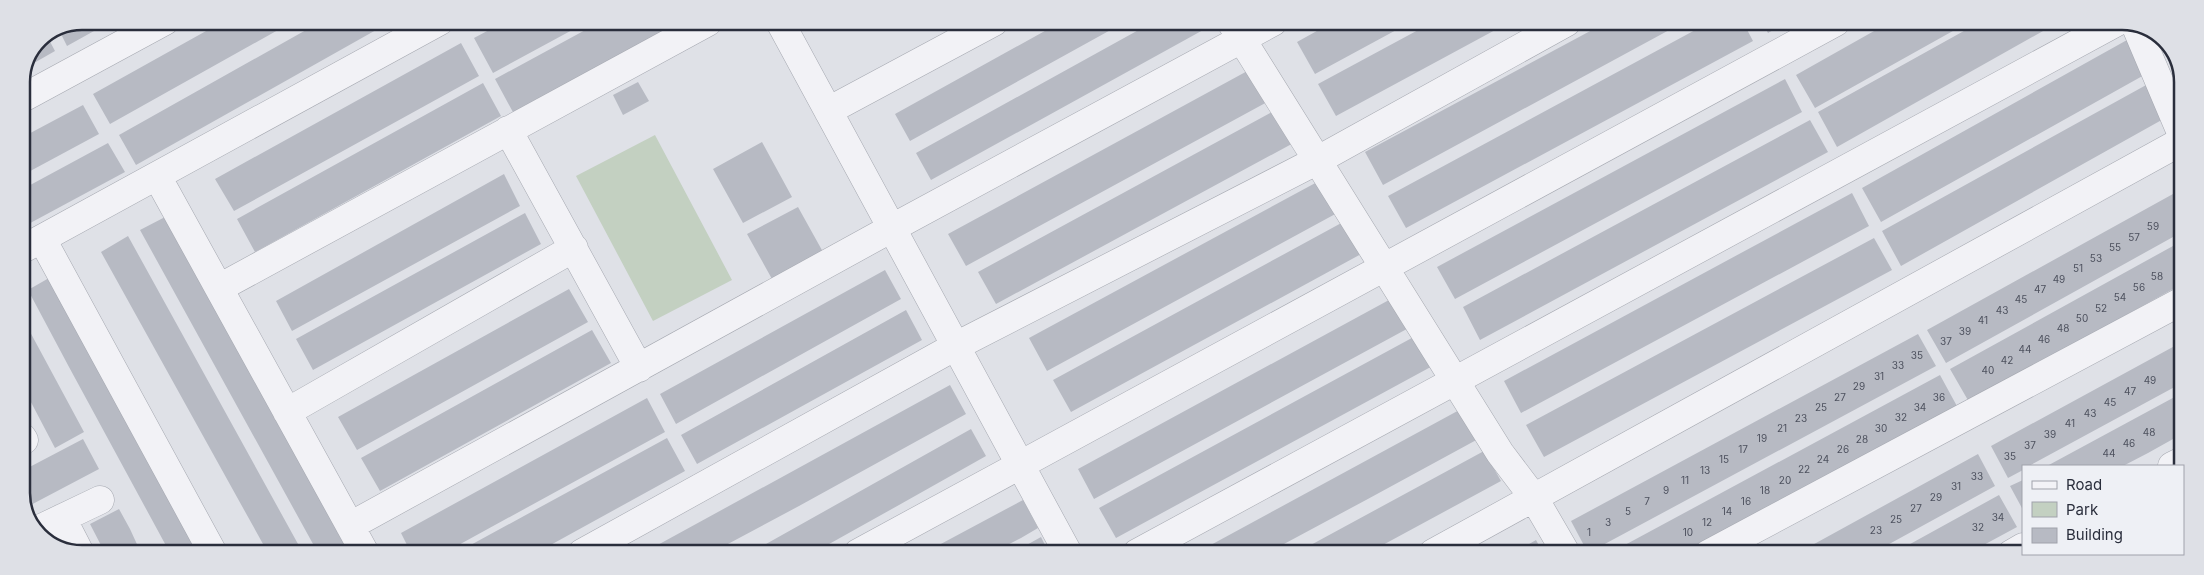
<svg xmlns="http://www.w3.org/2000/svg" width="2204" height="575" viewBox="0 0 2204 575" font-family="Inter,sans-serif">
<rect width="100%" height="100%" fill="#dfe1e7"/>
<path fill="#c3d0c1" d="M655,135L732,280L653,321L576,176Z"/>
<path fill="#b7bac3" d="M82,21H112L67,46L59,30Z
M224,21H294L110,124L93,94Z
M322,21H392L136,165L119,135Z
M504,22H587L493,73L474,38Z
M600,22H684L514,114L495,79Z
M1061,22H1125L910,141L895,114Z
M1153,22H1212L1214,24L931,180L916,153Z
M1333,22H1411L1315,74L1297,42Z
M1433,22H1510L1336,116L1318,84Z
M1607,22H1684L1383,185L1365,152Z
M1710,22H1743L1753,41L1406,228L1388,196Z
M1762,22H1787L1768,33Z
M1890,22H1969L1815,108L1796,75Z
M1980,22H2059L1837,147L1818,112Z
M47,36L55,51L27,67L39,39Z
M2127,40L2146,74L1881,222L1862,188Z
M461,43L479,76L234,211L215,179Z
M1251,69L1269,101L966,266L948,234Z
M1785,79L1802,112L1455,299L1437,267Z
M638,82L649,101L623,115L613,95Z
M483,83L501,116L255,252L237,219Z
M2148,84L2167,117L1901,266L1882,231Z
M83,105L99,134L21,176V138Z
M1281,107L1299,140L996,304L978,272Z
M1810,120L1828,152L1480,340L1463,307Z
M762,142L792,197L743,223L713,169Z
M108,143L125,172L21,228V190Z
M504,174L520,206L292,331L276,301Z
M1332,174L1350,206L1047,371L1029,338Z
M2182,189V232L1946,363L1927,330Z
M1852,193L1869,226L1521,413L1504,381Z
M798,207L823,252L772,279L747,234Z
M525,213L541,244L313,370L296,339Z
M1356,215L1374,247L1071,412L1053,380Z
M167,216L354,553H318L140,230Z
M128,236L170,312L303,553H268L101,252Z
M1874,238L1892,270L1544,457L1526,425Z
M2182,241V284L1969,402L1950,369Z
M885,270L901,299L676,424L660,394Z
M56,274L206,553H170L69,367L28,290Z
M569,289L588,322L357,450L338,417Z
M1400,294L1416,324L1094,499L1078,469Z
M906,310L922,340L697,464L681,435Z
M22,317L84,432L55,448L22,385Z
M592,330L611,363L380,491L361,458Z
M1421,333L1438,363L1116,538L1099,508Z
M1918,334L1936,366L1588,553L1571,521Z
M2182,342V383L2029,466H2023V470L2008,478L1991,446Z
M1940,375L1958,408L1745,522L1687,553H1610Z
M950,385L966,414L799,506L711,553H643Z
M2182,393V434L2148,453L2123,466H2047Z
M647,398L665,432L444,553H411L401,533Z
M1463,408L1480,438L1366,500L1267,553H1196Z
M971,429L986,456L899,505L813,553H750Z
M667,438L685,471L536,553H456Z
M83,439L99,469L25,508L22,501V471Z
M1484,451L1501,481L1368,553H1296Z
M1978,454L1995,486L1975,497L1871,554H1796Z
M2023,480V510L2010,486Z
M1999,495L2017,527L1967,554H1892Z
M1023,500L1038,528L1021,538L992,553H924Z
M119,509L130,529L141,553H105L90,524Z
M1041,537L1049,553H1011L1023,547Z
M1536,540L1543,553H1512L1517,551Z"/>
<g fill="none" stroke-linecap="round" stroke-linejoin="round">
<g stroke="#a5a8b0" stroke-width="29">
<path id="minor" d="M780,22L1068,553
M1231,22L1500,453L1534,498L1566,553
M2134,22L2182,135
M21,99L165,21
M828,111L994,22
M508,130L639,368
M157,176L365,553
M42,239L213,553
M21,250L440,21
M219,288L708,22
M287,412L574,248
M22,437L24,440
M2172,466L2182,461
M62,518L80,553
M350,526L892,228L1273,22
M35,531L100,500
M582,553L956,346L1318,160L1567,22
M858,553L1836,22
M1137,553L2117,22
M1433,553L2182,141
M1708,554L2182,301
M2011,554L2023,547"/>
</g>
<use href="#minor" stroke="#f2f2f6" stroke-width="28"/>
</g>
<g text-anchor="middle" stroke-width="5" stroke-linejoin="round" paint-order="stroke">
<g font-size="10" fill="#4d515e">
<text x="2153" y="230">59</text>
<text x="2134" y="241">57</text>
<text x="2115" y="251">55</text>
<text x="2096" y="262">53</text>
<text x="2078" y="272">51</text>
<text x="2157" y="280">58</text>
<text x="2059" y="283">49</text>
<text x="2139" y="291">56</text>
<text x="2040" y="293">47</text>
<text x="2120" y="301">54</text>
<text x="2021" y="303">45</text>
<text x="2101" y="312">52</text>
<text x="2002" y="314">43</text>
<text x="2082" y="322">50</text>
<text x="1983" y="324">41</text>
<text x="2063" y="332">48</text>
<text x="1965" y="335">39</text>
<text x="2044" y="343">46</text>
<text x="1946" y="345">37</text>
<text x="2025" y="353">44</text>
<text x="1917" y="359">35</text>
<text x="2007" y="364">42</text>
<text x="1898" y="369">33</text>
<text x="1988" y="374">40</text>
<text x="1879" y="380">31</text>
<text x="2150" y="384">49</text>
<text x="1859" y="390">29</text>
<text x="2130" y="395">47</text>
<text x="1840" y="401">27</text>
<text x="1939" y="401">36</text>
<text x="2110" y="406">45</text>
<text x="1821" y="411">25</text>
<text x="1920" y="411">34</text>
<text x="2090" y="417">43</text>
<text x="1901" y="421">32</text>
<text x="1801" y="422">23</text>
<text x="2070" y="427">41</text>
<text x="1782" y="432">21</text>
<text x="1881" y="432">30</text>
<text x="2149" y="436">48</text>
<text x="2050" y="438">39</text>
<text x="1762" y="442">19</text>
<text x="1862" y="443">28</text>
<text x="2129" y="447">46</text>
<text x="2030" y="449">37</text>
<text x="1743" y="453">17</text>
<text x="1843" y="453">26</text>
<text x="2109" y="457">44</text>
<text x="2010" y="460">35</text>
<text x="1724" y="463">15</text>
<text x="1823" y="463">24</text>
<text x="1804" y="473">22</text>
<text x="1705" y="474">13</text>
<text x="1977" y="480">33</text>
<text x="1685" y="484">11</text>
<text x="1785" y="484">20</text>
<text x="1956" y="490">31</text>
<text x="1666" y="494">9</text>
<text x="1765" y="494">18</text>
<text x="1936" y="501">29</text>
<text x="1647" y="505">7</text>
<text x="1746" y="505">16</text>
<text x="1916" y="512">27</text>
<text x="1628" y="515">5</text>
<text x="1727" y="515">14</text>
<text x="1998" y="521">34</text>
<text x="1896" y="523">25</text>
<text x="1608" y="526">3</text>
<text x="1707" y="526">12</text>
<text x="1978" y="531">32</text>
<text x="1876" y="534">23</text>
<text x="1589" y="536">1</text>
<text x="1688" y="536">10</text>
</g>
</g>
<path d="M0 0H2204V575H0ZM82 30H2122A52 52 0 0 1 2174 82V493A52 52 0 0 1 2122 545H82A52 52 0 0 1 30 493V82A52 52 0 0 1 82 30Z" fill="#dee0e6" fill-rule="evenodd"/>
<path fill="none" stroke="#2a2e3c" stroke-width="2.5" d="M82 30H2122A52 52 0 0 1 2174 82V493A52 52 0 0 1 2122 545H82A52 52 0 0 1 30 493V82A52 52 0 0 1 82 30Z"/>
<rect x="2022" y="465" width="162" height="90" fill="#eef0f5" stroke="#a0a2ab"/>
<rect x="2032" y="481" width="25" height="8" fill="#f2f2f6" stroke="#a0a2ab"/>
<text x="2066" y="490" font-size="15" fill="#2a2e3c">Road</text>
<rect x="2032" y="502" width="25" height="15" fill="#c3d0c1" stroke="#a0a2ab"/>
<text x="2066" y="515" font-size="15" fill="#2a2e3c">Park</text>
<rect x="2032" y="528" width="25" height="15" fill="#b7bac3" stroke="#a0a2ab"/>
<text x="2066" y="540" font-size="15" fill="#2a2e3c">Building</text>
</svg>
